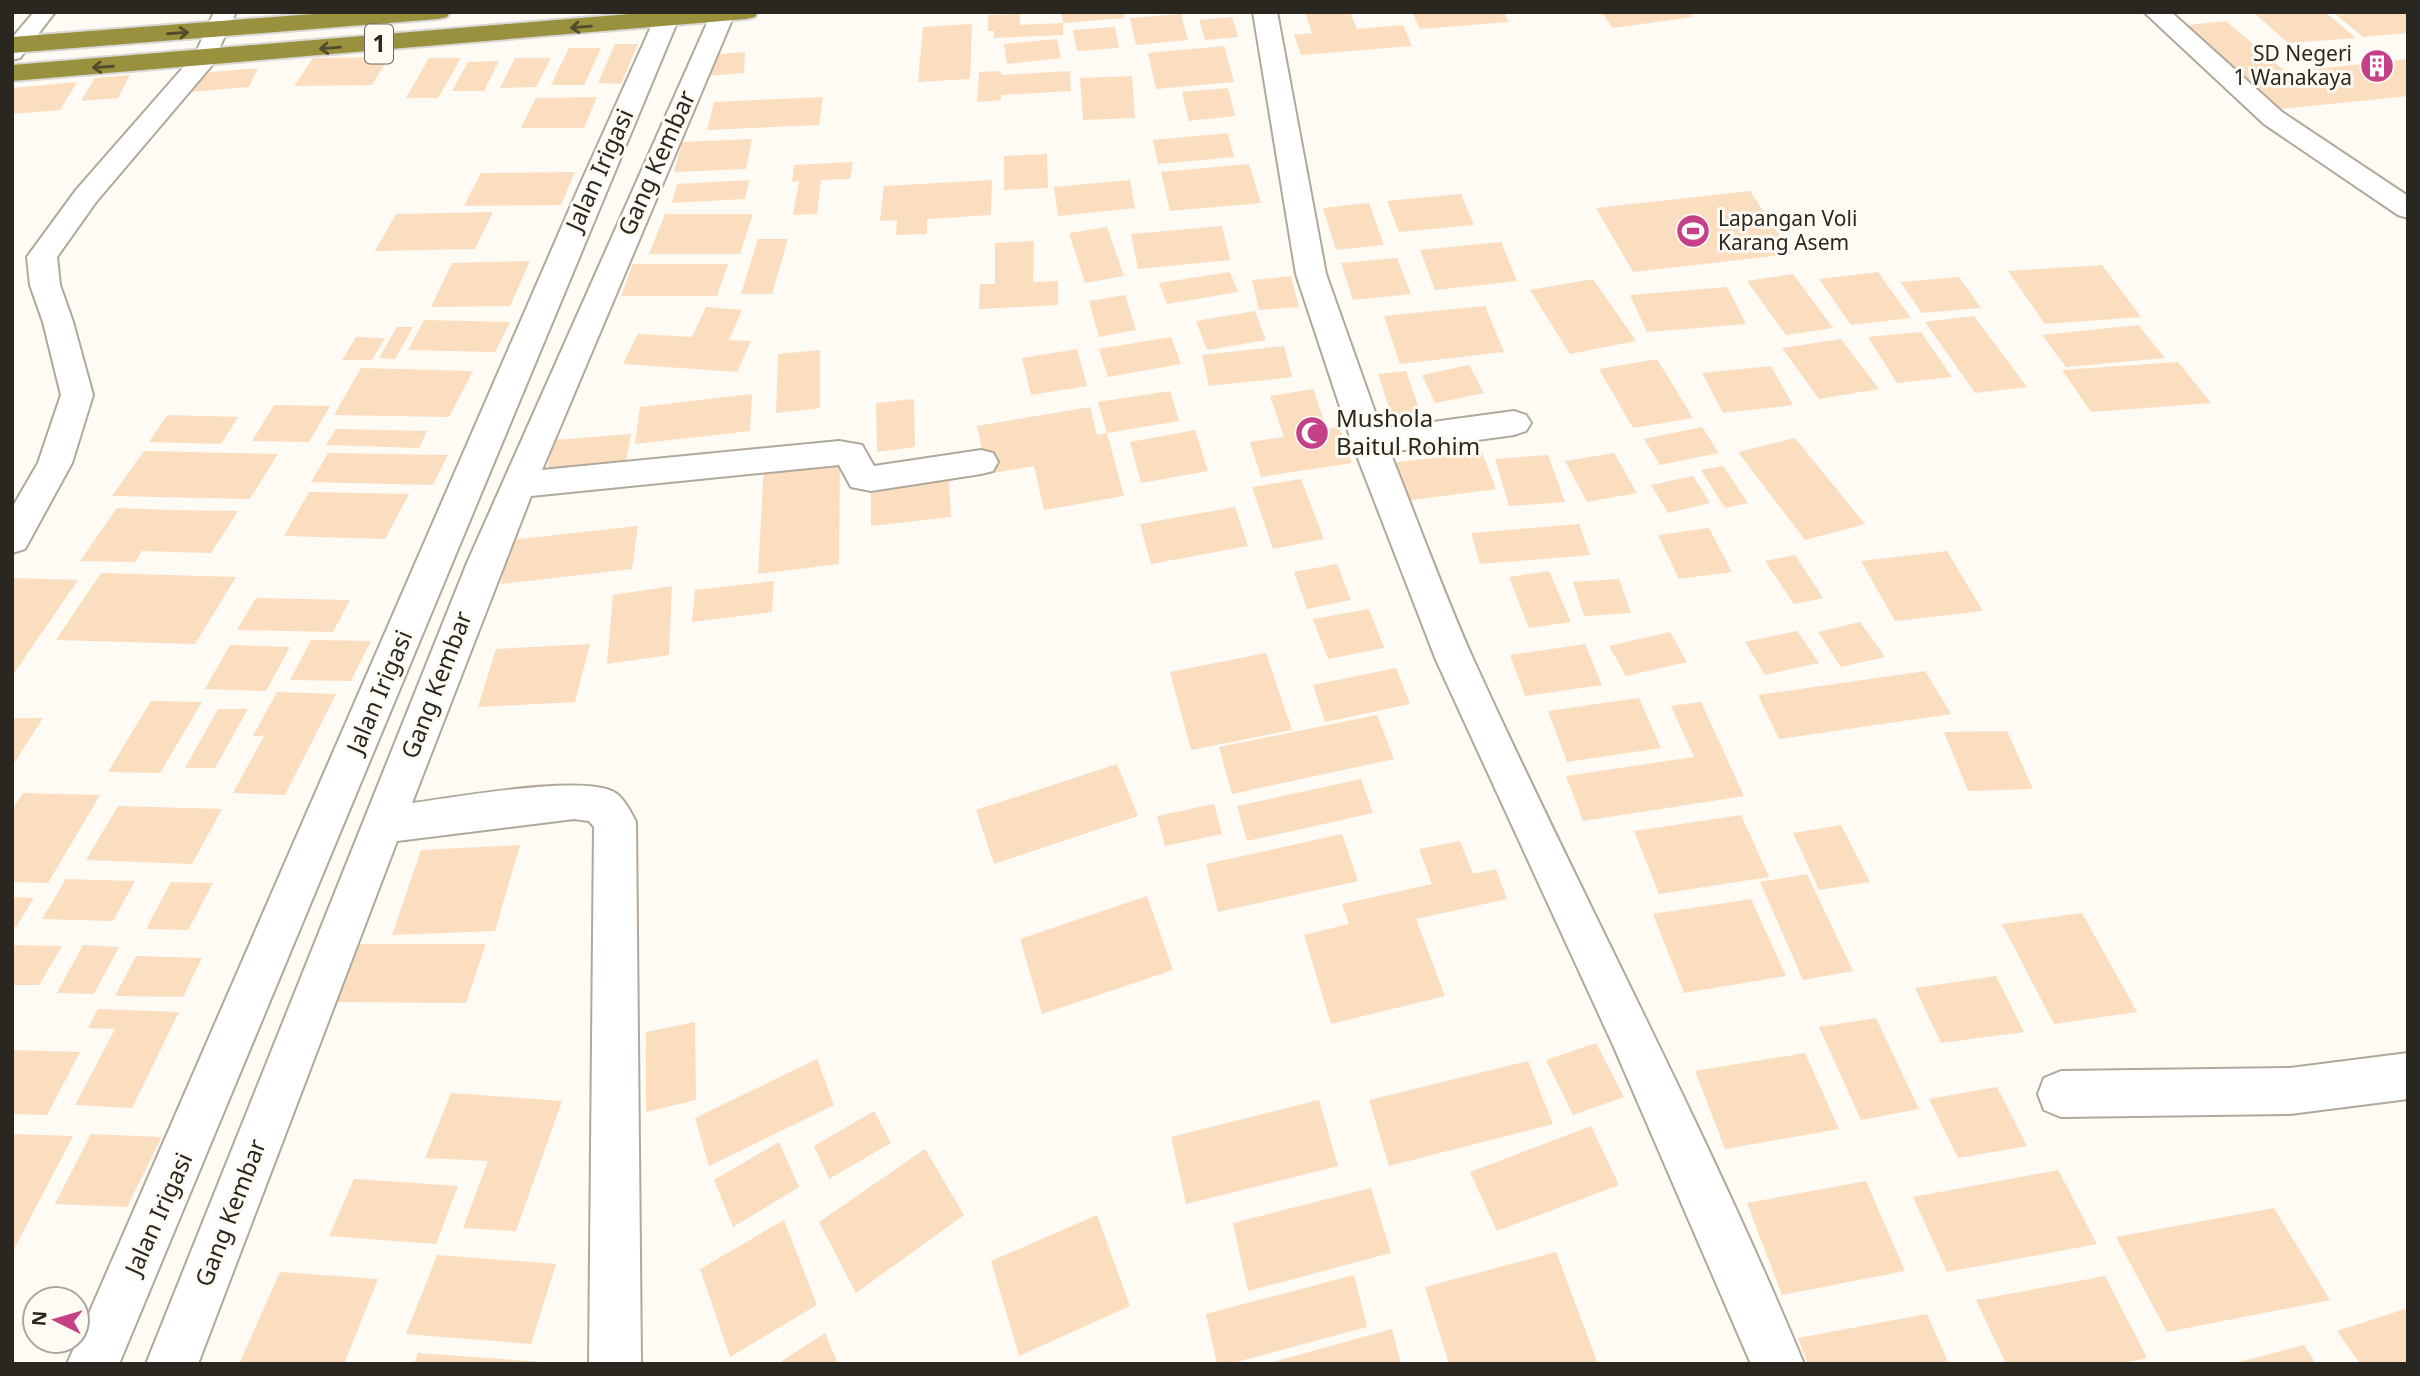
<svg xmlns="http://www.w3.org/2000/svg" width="2420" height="1376" viewBox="0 0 2420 1376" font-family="'Noto Sans',sans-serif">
<rect width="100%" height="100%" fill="#fefbf5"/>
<path fill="#fbddc0" d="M1061,12H1124L1125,18L1063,23Z
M1305,12H1350L1357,29L1403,25L1412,46L1301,55L1294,35L1312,33Z
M1412,12H1504L1509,22L1420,29Z
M1601,12H1689L1693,17L1613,28Z
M2253,12H2325L2356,38L2288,43Z
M2333,12H2408V33L2363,37Z
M1020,14V25L1063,23V35L994,38V31H988V15Z
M1181,14L1188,40L1136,45L1130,18Z
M1232,17L1238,37L1205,40L1199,20Z
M2226,21L2286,72L2408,59V96L2272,110L2178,26Z
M972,24L970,79L918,82L923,27Z
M1115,27L1119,48L1077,51L1073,30Z
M1057,39L1061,58L1007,64L1004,44Z
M615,44H638L621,84L598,83Z
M1224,46L1234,82L1156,89L1148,53Z
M569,48H601L584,85H551Z
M745,52L744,73L705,76L707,55Z
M389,57L372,85L294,86L313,58Z
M429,58H461L438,98H406Z
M515,58H551L536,87L500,88Z
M499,61L484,91H452L468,62Z
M258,68L249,87L191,92L201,73Z
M1001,71V75L1070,71L1071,91L1001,95V100L977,102L979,72Z
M130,75L118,98L81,101L95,78Z
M1132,76L1135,118L1083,120L1080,78Z
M77,82L60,110L12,114V88Z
M1228,88L1235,116L1189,121L1182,92Z
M597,97L584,128H521L536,98Z
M823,97L819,125L707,130L714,102Z
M1228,133L1234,157L1158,164L1153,140Z
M752,139L746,169L674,172L682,142Z
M1047,154L1048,188L1004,190V156Z
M853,162L850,179L821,180L817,214L793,215L799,181L792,182L794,165Z
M1249,164L1261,203L1170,211L1161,172Z
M575,172L561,205L464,206L481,173Z
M749,180L745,199L672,203L677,184Z
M992,180L991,215L927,219V234L896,235L897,220L880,221L884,186Z
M1130,180L1135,208L1058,216L1054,187Z
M1750,191L1792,254L1633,272L1596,208Z
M1461,194L1474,225L1399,232L1387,201Z
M1369,203L1384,245L1336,250L1323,208Z
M493,212L475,249L375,251L396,214Z
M665,214H753L740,254H649Z
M1222,226L1230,260L1138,269L1131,234Z
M1107,227L1124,276L1085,283L1069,233Z
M758,239H788L772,294H741Z
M1034,241L1033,282L1058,281V305L979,309L980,284H995V243Z
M1501,242L1517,281L1435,290L1420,250Z
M1397,258L1411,294L1353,300L1341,263Z
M530,261L510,306L431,307L452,263Z
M633,264H728L717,296H621Z
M2102,265L2141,317L2045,324L2008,271Z
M1230,272L1238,292L1167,304L1159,283Z
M1878,272L1911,318L1851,325L1819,279Z
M1793,274L1833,328L1786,335L1747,281Z
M1291,276L1299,307L1259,310L1252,280Z
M1959,277L1981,308L1922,313L1900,282Z
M1593,279L1636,341L1570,354L1530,290Z
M1727,287L1746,324L1647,332L1630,295Z
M1125,295L1136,330L1099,337L1089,301Z
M1485,306L1504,352L1400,364L1384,316Z
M706,307L742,310L729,340L751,341L737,372L623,364L638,334L692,337Z
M1255,311L1266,340L1207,350L1196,321Z
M1974,316L2027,387L1975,393L1925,322Z
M424,320L510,322L495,352L408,350Z
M2138,325L2165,358L2066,367L2042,335Z
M397,327H413L395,359L379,358Z
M1921,332L1952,377L1897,383L1868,337Z
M356,337L385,338L372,360H342Z
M1171,337L1181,364L1108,377L1099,349Z
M1841,339L1879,389L1819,399L1782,348Z
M1284,346L1292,377L1209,386L1202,355Z
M1077,349L1087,386L1031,395L1022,358Z
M820,350V408L776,413L778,354Z
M1657,359L1693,418L1633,428L1599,369Z
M2178,362L2211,403L2091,412L2062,370Z
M1469,365L1484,393L1435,403L1422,375Z
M1771,366L1793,405L1723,413L1702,373Z
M361,368L473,371L449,417L334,415Z
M1406,371L1423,420L1394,423L1378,374Z
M1313,389L1327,429L1339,427L1352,463L1261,477L1250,442L1284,437L1270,396Z
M1170,391L1179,421L1107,433L1124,496L1044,510L1034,466L987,474L977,426L1090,407L1097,435L1107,433L1098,402Z
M752,394L750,431L635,444L640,407Z
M914,399L915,447L877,452L876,403Z
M274,405L330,406L309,442L252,441Z
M167,415L238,417L221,444L149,442Z
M1702,427L1719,453L1660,465L1644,439Z
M336,429L427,431L419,448L326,445Z
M1195,430L1208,471L1141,483L1130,442Z
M631,434L625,467L546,474L554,440Z
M1795,438L1865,524L1805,540L1738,452Z
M144,451L278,454L250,499L112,496Z
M1482,452L1496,489L1404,501L1391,463Z
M328,453L448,455L433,485L311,482Z
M1614,453L1637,493L1587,502L1565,461Z
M1548,455L1565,502L1509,506L1495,459Z
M840,457L839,564L758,574L764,465Z
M1723,466L1748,503L1725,508L1701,470Z
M1693,476L1710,503L1668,513L1651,485Z
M1301,479L1324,539L1273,549L1252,487Z
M949,480L951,517L871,526V489Z
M309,492L409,494L385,539L284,536Z
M1235,507L1248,546L1151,564L1140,524Z
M117,508L169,510L238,511L211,553L142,551L135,562L80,561Z
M1579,524L1590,555L1480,564L1471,533Z
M638,526L632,569L501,584L510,540Z
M1709,528L1732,572L1679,579L1658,535Z
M1947,551L1983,611L1895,621L1861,561Z
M1795,555L1823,598L1794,604L1765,561Z
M1337,564L1351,600L1307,609L1294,572Z
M1549,571L1571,622L1529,628L1509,577Z
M101,573L236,577L195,644L56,640Z
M12,578L78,580L12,676Z
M1619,579L1631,613L1584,616L1573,582Z
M774,581L772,612L692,622L695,590Z
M672,586L669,655L607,664L613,595Z
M256,598L350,600L333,632L237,630Z
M1369,609L1384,648L1328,659L1313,619Z
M1860,622L1885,657L1841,667L1818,632Z
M1797,631L1819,663L1765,675L1745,642Z
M1670,632L1687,662L1626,676L1609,646Z
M311,640L371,641L351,681L290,680Z
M590,644L575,702L478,707L496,649Z
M1585,644L1602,685L1525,696L1510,655Z
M230,645L290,647L266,691L205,689Z
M1266,653L1292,730L1191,750L1170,672Z
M1396,668L1410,704L1325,722L1313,685Z
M1925,671L1951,714L1779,739L1758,695Z
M277,692L336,694L285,795L233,793L264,736H253Z
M1639,698L1661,748L1567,762L1548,711Z
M151,701L202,702L160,773L108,772Z
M1701,702L1744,796L1583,821L1566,776L1694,757L1671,706Z
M218,709H248L215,768H185Z
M1377,715L1394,759L1232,794L1219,747Z
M12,718H43L14,763H12Z
M2007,731L2033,789L1968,791L1944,732Z
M1117,764L1138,816L994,864L976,810Z
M1361,779L1373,813L1247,841L1237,806Z
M23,793L100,795L48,883L12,882V810Z
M1214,804L1222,834L1165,846L1157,816Z
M118,806L222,809L192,864L86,860Z
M1741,815L1769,877L1659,894L1634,831Z
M1841,825L1870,882L1819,890L1793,833Z
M1342,834L1358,881L1218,912L1206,864Z
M1460,841L1473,874L1496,869L1507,899L1416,919L1445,996L1331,1024L1304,935L1349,924L1342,904L1432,884L1419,849Z
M520,845L495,931L392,935L421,850Z
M1807,874L1853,971L1803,980L1760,882Z
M66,879L135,881L113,921L42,919Z
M171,882L213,883L188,930L146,929Z
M1147,896L1173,970L1042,1014L1020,939Z
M12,897L34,898L16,927H12Z
M1751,899L1786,976L1684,993L1653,914Z
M2082,913L2137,1012L2054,1024L2002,924Z
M353,944H486L466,1003L330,1002Z
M12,945L62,946L39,985H12Z
M83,945L119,947L94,994L57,993Z
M136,956L202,958L183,997L115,996Z
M1996,976L2024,1032L1941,1043L1915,988Z
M98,1009L179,1012L132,1108L75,1105L115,1029L88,1028Z
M1876,1018L1919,1109L1861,1120L1819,1027Z
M695,1022L696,1100L646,1112V1032Z
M1596,1043L1624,1097L1573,1115L1546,1060Z
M12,1050L80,1052L47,1115L12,1114Z
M1805,1053L1839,1129L1725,1149L1695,1071Z
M817,1059L834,1105L709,1166L695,1118Z
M1528,1061L1553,1124L1389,1166L1369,1100Z
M1997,1087L2027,1146L1958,1158L1929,1099Z
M451,1093L562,1101L516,1231L463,1228L488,1161L425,1158Z
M1319,1100L1338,1166L1186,1204L1171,1137Z
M874,1111L891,1143L829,1179L814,1146Z
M1591,1126L1619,1185L1497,1231L1470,1172Z
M12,1134L73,1136L12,1253Z
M91,1134L162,1137L127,1207L55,1204Z
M779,1142L799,1187L733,1227L714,1180Z
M925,1149L964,1215L856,1293L819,1222Z
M2058,1170L2097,1244L1947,1272L1913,1197Z
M354,1179L458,1186L436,1244L329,1236Z
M1866,1181L1905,1271L1782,1295L1747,1203Z
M1371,1188L1391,1253L1248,1291L1233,1223Z
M2274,1208L2330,1300L2167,1332L2116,1237Z
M1097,1215L1130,1306L1019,1356L991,1261Z
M784,1220L817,1305L730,1357L700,1269Z
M1556,1252L1598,1364H1449L1425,1287Z
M437,1255L556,1264L531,1344L406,1334Z
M280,1272L378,1279L344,1364H239Z
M1354,1275L1367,1327L1229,1364H1217L1206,1314Z
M2105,1276L2147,1358L2120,1364H2006L1976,1300Z
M2408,1308V1364H2360L2337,1331Z
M1927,1314L1949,1364H1808L1798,1338Z
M1392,1329L1401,1364H1269V1363Z
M825,1333L838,1364H777Z
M2304,1345L2316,1364H2236L2235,1363Z
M418,1353L543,1362V1364H414Z"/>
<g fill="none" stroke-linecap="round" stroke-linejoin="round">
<g stroke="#b0a99b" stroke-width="4">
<path id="lane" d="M34,12H55L20,58L12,60V38Z
M214,12H236L212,64H196L193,59Z"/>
</g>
<g stroke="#b0a99b" stroke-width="4">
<path id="street" d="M712,12H732L734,15L542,470L839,441L862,445L874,466L981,450L993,453L998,462L993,471L981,474L871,491L851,487L839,465L531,496L412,803C453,798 583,774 614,792C624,798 631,812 636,822L641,1364H589L594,827L589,821L574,819L397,841L198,1364H146L467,563Z
M1253,12H1277L1326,274L1381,429L1514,411L1526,415L1531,423L1526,431L1514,435L1390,452C1418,522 1444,594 1475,663C1582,898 1705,1125 1804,1364H1751L1613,1045L1436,660L1352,443L1296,274Z
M2144,12H2171L2282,112L2408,196V218L2398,215L2264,124Z
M666,13L675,15L678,20L119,1364H67L579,187L654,20L657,15Z
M204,51L213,54L217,59L213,64L96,202L57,257L60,285L73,322L93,395L72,463L25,549L12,553V508L38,463L61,395L43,322L30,285L27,257L76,190L195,54Z
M2408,1053V1099L2290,1114L2061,1117L2044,1110L2038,1094L2044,1078L2061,1071L2290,1068Z"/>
</g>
<g stroke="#d9d8d7" stroke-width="4">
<path id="highway" d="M339,12H450L447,17L438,19L12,53V37Z
M653,12H758L755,17L746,19L12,81V65Z"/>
</g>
<use href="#lane" fill="#fff" fill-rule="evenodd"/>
<use href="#street" fill="#fff" fill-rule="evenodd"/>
<use href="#highway" fill="#9a913e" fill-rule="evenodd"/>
</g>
<defs><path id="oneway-shaft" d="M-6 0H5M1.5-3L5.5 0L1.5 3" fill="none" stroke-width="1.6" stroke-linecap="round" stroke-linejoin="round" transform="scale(1.75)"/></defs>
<g stroke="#514c2b">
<use href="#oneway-shaft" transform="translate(581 27) rotate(175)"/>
<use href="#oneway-shaft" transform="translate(178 33) rotate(-4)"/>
<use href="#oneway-shaft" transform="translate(330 48) rotate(175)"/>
<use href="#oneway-shaft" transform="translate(103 67) rotate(176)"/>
</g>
<defs>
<g id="building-disc" transform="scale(1.75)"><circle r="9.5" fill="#c54187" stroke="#fefbf5"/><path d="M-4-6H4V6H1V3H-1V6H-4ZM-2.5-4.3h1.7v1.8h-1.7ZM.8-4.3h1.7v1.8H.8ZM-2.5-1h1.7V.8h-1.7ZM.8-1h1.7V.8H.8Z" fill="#fff"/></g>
<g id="stadium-disc" transform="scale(1.75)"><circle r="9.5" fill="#c54187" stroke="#fefbf5"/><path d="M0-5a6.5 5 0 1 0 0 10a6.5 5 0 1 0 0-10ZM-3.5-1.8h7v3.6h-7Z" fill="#fff"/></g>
<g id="mosque-disc" transform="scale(1.75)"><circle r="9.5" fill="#c54187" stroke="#fefbf5"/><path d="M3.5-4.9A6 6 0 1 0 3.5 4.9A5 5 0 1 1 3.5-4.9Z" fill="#fff"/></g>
</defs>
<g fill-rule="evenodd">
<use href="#building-disc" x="2377" y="66"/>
<use href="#stadium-disc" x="1693" y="231"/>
<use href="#mosque-disc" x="1312" y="433"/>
</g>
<g text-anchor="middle" stroke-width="6" stroke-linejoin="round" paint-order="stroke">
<g font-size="21" fill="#2a2721" stroke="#fefbf5" text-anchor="end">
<text x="2352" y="61">SD Negeri<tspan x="2352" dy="24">1 Wanakaya</tspan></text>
<text x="1718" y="226" text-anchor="start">Lapangan Voli<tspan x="1718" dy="24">Karang Asem</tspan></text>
</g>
<rect fill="#fefbf5" stroke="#6a6761" stroke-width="2" x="365" y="24.5" width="28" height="39" rx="5"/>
<g font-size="23" font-weight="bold" fill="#2a2721">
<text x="379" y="52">1</text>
</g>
<g font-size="24" fill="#2a2721" stroke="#fefbf5">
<text transform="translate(657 163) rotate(-66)" y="8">Gang Kembar</text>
<text transform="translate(600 170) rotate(-66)" y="8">Jalan Irigasi</text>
<text transform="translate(437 685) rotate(-69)" y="8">Gang Kembar</text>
<text transform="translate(380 692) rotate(-67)" y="8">Jalan Irigasi</text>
<text transform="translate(231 1213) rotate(-69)" y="8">Gang Kembar</text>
<text transform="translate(159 1214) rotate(-66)" y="8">Jalan Irigasi</text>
</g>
<g font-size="24" fill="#2a2721" stroke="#fefbf5" text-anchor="start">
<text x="1336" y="427">Mushola<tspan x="1336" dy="28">Baitul Rohim</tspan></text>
</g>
</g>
<rect width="2420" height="1376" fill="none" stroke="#2a2721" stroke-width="28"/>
<g transform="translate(56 1320) rotate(275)"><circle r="33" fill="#fefbf5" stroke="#a9a6a0" stroke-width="2"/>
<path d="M0-5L12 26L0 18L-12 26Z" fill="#c54187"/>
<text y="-10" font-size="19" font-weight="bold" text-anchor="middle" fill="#2a2721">N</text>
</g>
</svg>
